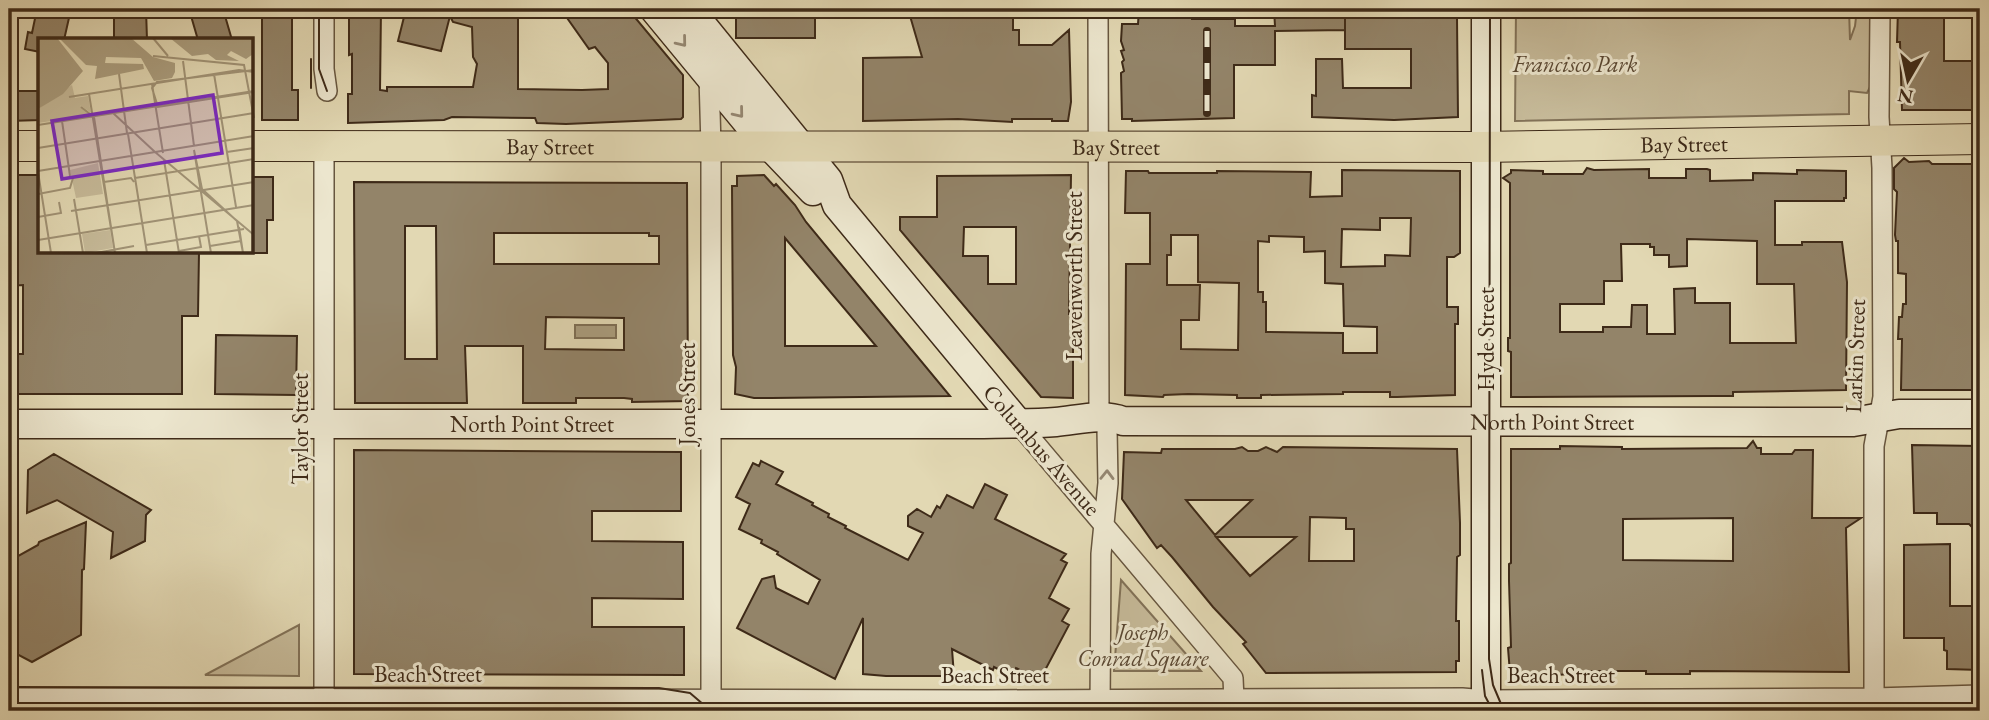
<svg xmlns="http://www.w3.org/2000/svg" width="1989" height="720" viewBox="0 0 1989 720" font-family="'EB Garamond',serif">
<rect width="100%" height="100%" fill="#e2d8b3"/>
<filter id="stains"><feTurbulence type="fractalNoise" baseFrequency=".00286" numOctaves="4"/><feColorMatrix values="0 0 0 0 .2 0 0 0 0 .09 0 0 0 0 .02 0 0 0 .5 -.17"/></filter>
<radialGradient id="worn" r=".72"><stop offset=".6" stop-color="#630" stop-opacity="0"/><stop offset="1" stop-color="#630" stop-opacity=".3"/></radialGradient>
<path fill="#c6ba99" stroke="#827258" stroke-width="2" d="M1516,9H1849L1850,40L1855,26L1857,9H1877L1871,85L1867,93L1849,91V114L1515,121Z
M1121,580L1201,671H1114Z
M299,625V676L205,675Z"/>
<path fill="#aa9d7e" stroke="#7f6f55" stroke-width="2" d="M575,325H616V338H575Z"/>
<path fill="#938469" stroke="#3e2a18" stroke-width="2" fill-rule="evenodd" d="M37,9H71L64,40H40V52L25,49L28,32L32,33Z
M114,9H146L147,40H114Z
M189,9H223L232,40H198Z
M262,9H292V90H298V120H262Z
M349,9H381L380,90L387,91V87H473L477,64L473,57L472,27L453,22L450,16L441,51L398,41L406,9H518V89L582,90L608,89V63L595,47L589,49L565,15L574,9H628L683,75V117L681,119L566,124L537,123L535,118L452,117L444,120L348,123V94H352V54L349,55Z
M736,9H815V38H736Z
M908,9H1013V30H1019V45H1052L1069,30L1071,102L1068,121H1052V119H1012V122L958,119L863,121V58L922,57Z
M1139,9H1156V12H1192V19H1235V26H1275L1274,9L1345,10V30L1275,31V65H1234V118L1132,121V119H1122L1121,73L1124,71L1122,62L1124,60L1121,51L1124,50L1121,41L1122,24H1138Z
M1898,9H1944V61H1980V110H1902L1900,42H1897Z
M1345,18H1457L1458,117L1394,120L1312,117V95L1316,96V59H1342L1343,88H1411V49H1345Z
M9,91H40V120L9,121Z
M1904,158L1909,162L1929,161L1932,164H1980V390H1901L1902,339H1898L1899,317H1902L1903,304H1906V274L1898,273V241H1896L1895,235L1897,192L1894,189V168Z
M1587,168L1594,170L1649,169V178H1686V169H1707L1710,170V181L1753,180V173L1797,174V170L1846,171V198H1844V201H1775V245H1802V242H1842L1847,282L1846,390L1733,392V396H1713L1511,397V352L1508,351V338H1510V183L1503,178L1511,173V170L1543,171V174H1583ZM1687,239L1757,241V284H1794L1796,343H1730V303H1695V288L1674,289L1675,334H1647V305H1632L1631,327H1603V332H1560V304H1604V281H1622L1621,244H1650V247H1654V255H1669V267L1687,266Z
M1342,170L1460,171V253L1454,257H1447V307H1458V324H1455V395L1397,397H1390V392H1343V394L1261,395V398H1237V395L1188,394L1164,395L1163,397L1125,395L1126,264H1150V213H1125L1126,171H1148L1149,173H1217V171L1311,172L1310,197L1342,196ZM1380,218H1411L1410,256L1385,255V266L1341,267L1342,229L1380,230ZM1171,235H1198V282L1239,283L1238,350L1181,349V320H1199L1200,285H1167V255H1171ZM1269,236L1304,237V252L1325,251V283L1343,284L1344,326L1377,327V353H1343V333L1266,332V302H1263V292H1258V241L1269,242Z
M9,175H40V252H199L198,316H182V394H9V354H23V285L9,286Z
M764,175L774,186L776,184L795,205L806,222L950,396L772,398H754L735,394L736,367L733,355L732,186H737V176ZM785,238L876,346H785Z
M1071,175L1069,314H1073V398L1041,397L900,230V217H937V176ZM964,227H1016V284H988V256H963Z
M252,177H273V220H267V253H252Z
M354,182L687,183L688,401L632,402V399L624,398H576V403H523V346H465L467,403H355ZM405,226H436L437,359H405ZM494,233H649V236H659V264H494ZM546,317L624,318V350L545,349Z
M216,335L297,336L296,395L215,394Z
M1753,441L1757,448H1761V454H1792L1795,450H1813L1812,518H1861L1846,528L1849,672L1690,671V674H1646V671H1577L1572,674L1555,675L1553,673L1532,675L1510,673L1508,648L1511,647L1509,581V564L1511,563V449H1560V446L1622,447V449L1747,448ZM1733,518V561L1623,560V519Z
M1912,445L1980,446V535L1969,524H1937V513H1914Z
M1242,447L1248,451H1258L1266,447L1277,452L1283,447L1457,449L1460,523V555L1457,557L1456,621H1459V661H1456V672L1266,673L1243,644L1246,642L1213,607L1172,557L1161,545L1157,548L1122,499L1124,452L1161,453L1162,449H1235ZM1186,500H1252L1215,535ZM1310,517L1346,518V529H1354V561H1309ZM1216,537H1296L1250,576Z
M354,450L681,452V511H592V541L683,542V599L592,598V627H684V675L354,674Z
M54,454L151,510L146,515L145,541L111,558L113,532L57,500L27,513L28,470Z
M761,461L783,472L776,484L813,503L812,505L829,514L828,517L846,526L845,528L908,560L923,533L908,526V516L917,509L931,517L937,506L940,508L947,495L973,508L985,484L1007,495L995,519L1066,554L1061,560L1067,563L1049,598L1069,609L1062,621L1069,625L1042,676L1031,671L1029,675L1016,668L1012,676L994,667L993,670L952,649L954,676H886L863,674V618L835,679L737,628L762,579L774,576L776,588L808,604L820,580L777,554L778,552L761,543L762,540L739,529L750,504L736,497L753,463L759,466Z
M86,522L84,569L82,570L81,635L32,662L9,650V561L38,545L39,542Z
M1950,544V606H1975V615H1980V670L1947,669V651L1944,650V638H1904V545Z"/>
<g fill="none" stroke-linecap="round" stroke-linejoin="round">
<g stroke="#67563f" stroke-width="22">
<path id="street" d="M324,9V69L327,91
M1098,9L1099,418
M709,76L711,147V711
M1017,422L1233,678L1234,700
M9,698L987,700L1462,698L1486,700L1874,698L1980,695
M1874,698V446L1883,397L1882,168L1879,117L1880,14
M1100,710L1101,554L1108,483L1107,429
M324,711V146"/>
</g>
<g stroke="#3e2a18" stroke-width="31">
<g id="secondary">
<path d="M654,9L748,123L813,191"/>
<path d="M689,9L828,180L837,205L1017,422"/>
<path id="s1" d="M9,424H983C1008,423 1032,424 1056,422C1078,420 1102,413 1123,421L1853,422L1899,414H1980"/>
<path d="M1486,711V9"/>
</g>
</g>
<g stroke="#3e2a18" stroke-width="32">
<g id="primary">
<path d="M9,146H40"/>
<path id="s2" d="M252,146L1481,147L1980,139"/>
</g>
</g>
<use href="#street" stroke="#ece6ce" stroke-width="19"/>
<use href="#secondary" stroke="#ece6ce" stroke-width="28"/>
<use href="#primary" stroke="#e2d8b3" stroke-width="30"/>
<path stroke="#3e2a18" stroke-width="2" d="M319,9V69L327,91
M1490,9L1489,659L1493,685L1504,711
M311,88V59
M1482,670L1485,696L1493,711
M9,687L659,688L690,693L711,711"/>
<g stroke="#3e2a18" stroke-width="8">
<path id="rail" d="M1207,31V113"/>
</g>
<use href="#rail" stroke="#ece6ce" stroke-width="5" stroke-dasharray="16" stroke-linecap="butt"/>
</g>
<defs><path id="oneway-chevron" d="M-2-3.5L2.5 0L-2 3.5" fill="none" stroke-width="1.6" stroke-linecap="round" stroke-linejoin="round" transform="scale(1.75)"/></defs>
<g stroke="#958873">
<use href="#oneway-chevron" transform="translate(682 42) rotate(51)"/>
<use href="#oneway-chevron" transform="translate(739 113) rotate(51)"/>
<use href="#oneway-chevron" transform="translate(1107 475) rotate(-89)"/>
</g>
<g text-anchor="middle" stroke-width="6" stroke-linejoin="round" paint-order="stroke">
<g font-size="23" font-style="italic" fill="#594732" stroke="#ece6ce">
<text x="1575" y="72">Francisco Park</text>
<text x="1143" y="640">Joseph<tspan x="1143" dy="26">Conrad Square</tspan></text>
</g>
<g font-size="23" fill="#3e2a18" stroke="#ece6ce">
<text dy="8" stroke="none"><textPath href="#s2" startOffset="1432">Bay Street</textPath></text>
<text dy="8" stroke="none"><textPath href="#s2" startOffset="298">Bay Street</textPath></text>
<text dy="8" stroke="none"><textPath href="#s2" startOffset="864">Bay Street</textPath></text>
<text transform="translate(1074 276) rotate(-90)" y="8">Leavenworth Street</text>
<text transform="translate(1486 339) rotate(-90)" y="8">Hyde Street</text>
<text transform="translate(1855 356) rotate(-88)" y="8">Larkin Street</text>
<text transform="translate(687 394) rotate(-90)" y="8">Jones Street</text>
<text dy="8" stroke="none"><textPath href="#s1" startOffset="1544">North Point Street</textPath></text>
<text dy="8" stroke="none"><textPath href="#s1" startOffset="523">North Point Street</textPath></text>
<text transform="translate(300 429) rotate(-90)" y="8">Taylor Street</text>
<text transform="translate(1042 450) rotate(49)" y="8">Columbus Avenue</text>
<text x="428" y="682">Beach Street</text>
<text x="995" y="683">Beach Street</text>
<text x="1561" y="683">Beach Street</text>
</g>
</g>
<g transform="translate(38 38)">
<rect width="215" height="215" fill="#e2d8b3"/>
<path d="M34,47L37,60L50,58L53,75L42,67L52,77L0,85V71ZM60,125L65,156L38,160L32,132ZM72,192L75,210L47,215L44,196Z" fill="#c6ba99"/>
<path d="M0,0H19L45,33L25,56L0,71ZM21,0H93L115,19L137,25V34L134,40L116,43L103,20L68,19L67,25L105,26L106,31L57,41L59,28L48,27ZM132,0H215V16L208,21L193,13L189,17L201,23L178,22L170,16L154,18Z" fill="#aa9d7e"/>
<path fill="none" stroke="#a09275" stroke-width="2" d="M115,0L130,18M115,18L206,27L216,80M145,23L156,108M216,32L119,44L114,50L120,69L216,54M81,36L89,95M176,36L198,169M114,46L125,115M51,56L77,215M31,59L201,32L216,34M43,69L56,79L77,215M75,75L117,114M24,83L32,138M0,87L216,53M90,96L109,215M0,110L216,75M156,112L173,215M156,112L164,151L199,183L205,215M117,114L216,197M189,114L216,110M126,122L141,215M0,133L216,98M0,134L13,215M97,140L216,121M66,144L93,140L96,144M0,156L32,150L35,140M36,161L45,215M33,173L216,144M0,179L23,175L21,164M201,189L205,215M0,202L216,167M108,207L206,191M172,208L203,203M141,213L163,209L161,198M58,215L96,208"/>
<path fill="#7b2cbf" fill-opacity="0.15" stroke="#7b2cbf" stroke-width="3.5" d="M175,57L184,115L24,141L14,83Z"/>
<rect width="215" height="215" fill="none" stroke="#3e2a18" stroke-width="3.5"/>
</g>
<rect width="1989" height="720" fill="none" stroke="#e2d8b3" stroke-width="35"/>
<rect x="10" y="10" width="1968" height="699" fill="none" stroke="#3e2a18" stroke-width="3.5"/>
<rect x="18" y="18" width="1954" height="685" fill="none" stroke="#3e2a18" stroke-width="2"/>
<g transform="translate(1908 80) rotate(189)" stroke="#ece6ce" stroke-width="5" paint-order="stroke">
<path d="M0-5L12 26L0 18L-12 26Z" fill="#3e2a18"/>
<text y="-10" font-size="19" font-weight="bold" text-anchor="middle" fill="#3e2a18">N</text>
</g>
<rect width="100%" height="100%" filter="url(#stains)"/>
<rect width="100%" height="100%" fill="url(#worn)"/>
</svg>
